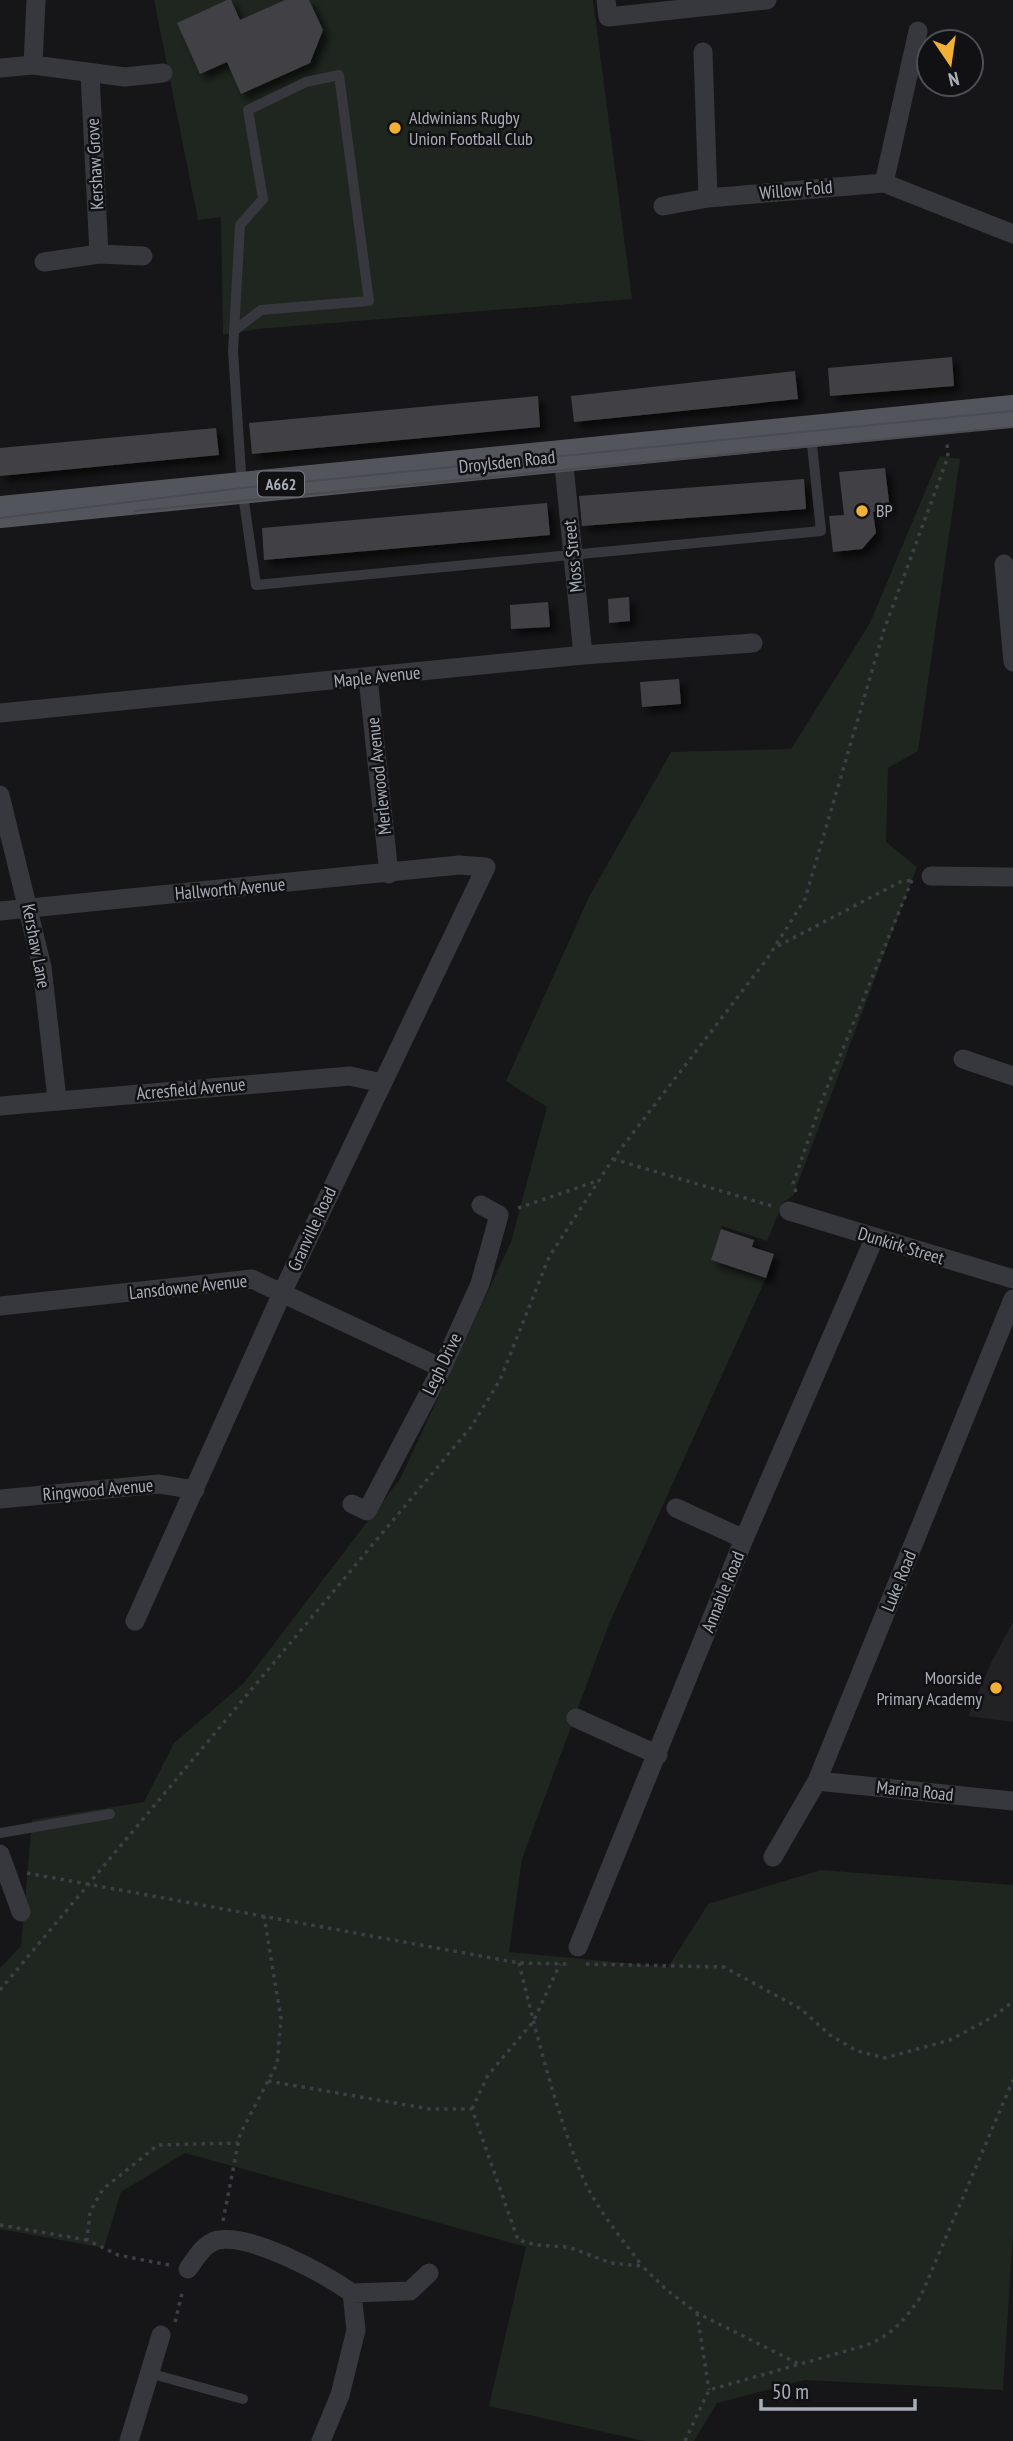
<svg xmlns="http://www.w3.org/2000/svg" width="1013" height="2441" viewBox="0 0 1013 2441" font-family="'PT Sans Narrow',sans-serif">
<defs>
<filter id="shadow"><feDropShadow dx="6" dy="6" stdDeviation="3.5" flood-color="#0009"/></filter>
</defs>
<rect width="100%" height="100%" fill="#161618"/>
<path fill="#222225" d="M1013,1622V1722L968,1716L992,1661Z"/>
<path fill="#1e261f" d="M154,0H593L632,299L257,329L223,335L221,217L198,220Z
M940,456L960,459L918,751L888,768L886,842L917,867L793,1196L783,1202L767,1241L722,1226L711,1260L766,1278L609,1624L522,1859L509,1952L668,1967L708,1904L821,1870L1013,1885V2234L1003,2390L805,2380L717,2403L694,2441H644L489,2406L526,2247L185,2153L121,2192L104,2248L0,2229V1968L21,1946L32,1820L144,1802L174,1743L244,1683L400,1479L511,1242L547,1107L506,1081L589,897L671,752L791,749L870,623Z"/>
<path fill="#404145" filter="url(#shadow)" d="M227,0H231L240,20L285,0H309L323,30L310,63L241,94L227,62L200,74L177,23Z
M952,357L954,386L830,396L828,368Z
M795,371L798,399L574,422L571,396Z
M538,396L540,427L252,454L249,423Z
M216,428L219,455L0,476V448Z
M885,468L890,510L873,512L876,533L862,549L833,552L829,516L844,515L839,472Z
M804,479L806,509L582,526L579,496Z
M547,503L550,535L264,560L262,528Z
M629,597L630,621L609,623L608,599Z
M548,602L550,627L511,629L510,605Z
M679,679L681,704L642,707L640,682Z
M721,1229L754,1240L752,1247L774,1254L766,1278L711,1260Z"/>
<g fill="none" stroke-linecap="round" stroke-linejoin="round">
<path stroke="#3d3f44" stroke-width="3.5" stroke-dasharray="3.5 5" stroke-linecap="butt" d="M778,946L900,882L912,880
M613,1159L772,1206
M796,1192L793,1184L822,1100L912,880
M518,1208L597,1181
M27,1873L519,1963L568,1964
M519,1963C535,2029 555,2108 580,2171C594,2206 620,2236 642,2266
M586,1964L724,1967L801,2009L830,2035L857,2051L885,2058L950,2040L995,2016L1013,2001
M0,1990L471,1427L500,1380L549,1257L613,1159L767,959L805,899L884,630L948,457L947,444
M268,2081L430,2109H472L518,2240L536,2245L568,2247L611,2263L642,2266L668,2291L697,2313L801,2365
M472,2109L488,2075L533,2022L560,1964
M223,2221L240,2134L277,2064L281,2019L264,1916
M0,2225L87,2240
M169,2265L118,2255L87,2240L90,2212L103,2189L158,2145L238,2143
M697,2313L709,2390
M175,2322L183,2289
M685,2441L709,2390L867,2345C892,2335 905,2319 920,2298L1013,2080"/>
<path stroke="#37383d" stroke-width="10" d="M235,330L261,310L369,301L339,75L306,82L248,110L263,199L240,225L233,351L242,488L256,585L821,531L811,435
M0,1833L110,1814
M149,2373L243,2399"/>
<path stroke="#37383d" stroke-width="19" d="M606,0L608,17L767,0
M703,52L708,198
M33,65L36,0
M0,68L33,65L125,77L163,73
M90,74L99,254L143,256
M884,183L918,31
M663,206L708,198L884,183L1013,234
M44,262L99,254
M563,456L583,655
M1004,564L1013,662
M368,678L389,874
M0,713L583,655L753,643
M0,795L42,967L57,1099
M931,876L1013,877
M0,911L459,865L486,867L283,1291L135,1621
M963,1059L1013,1076
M0,1106L350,1076L382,1083
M789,1211L1013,1279
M0,1306L252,1279L442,1368
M0,1499L159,1484L195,1490
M352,1504L367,1511L442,1368L480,1284L499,1215L481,1205
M676,1508L744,1539
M576,1718L658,1755
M817,1781L1013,1801
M0,1854L21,1912
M773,1857L817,1781L1013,1299
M578,1947L744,1539L874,1239
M188,2269C196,2258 203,2244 218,2240C252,2234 325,2274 352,2293L356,2330L340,2395L321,2441
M352,2293L410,2291L429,2273
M129,2441L161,2335"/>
<path stroke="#53555c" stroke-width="32" d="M0,512L1013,411"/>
<path stroke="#4a4c52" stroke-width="2" d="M135,511L1013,427
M0,518L242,488L1013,411"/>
</g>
<g fill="#f2b134" stroke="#111113" stroke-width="2.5">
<circle cx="395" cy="128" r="7"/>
<circle cx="862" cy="511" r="7"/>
<circle cx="996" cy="1688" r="7"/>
</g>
<g text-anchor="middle" stroke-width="5" stroke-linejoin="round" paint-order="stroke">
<rect fill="#111113" stroke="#7b7e86" stroke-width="2" x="258" y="471.5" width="46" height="25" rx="5"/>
<g font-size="16" font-weight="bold" fill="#a8adb8">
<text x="281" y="490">A662</text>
</g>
<g font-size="18" fill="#a8adb8" stroke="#111113" text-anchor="start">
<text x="409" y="124">Aldwinians Rugby<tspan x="409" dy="21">Union Football Club</tspan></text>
<text x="876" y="517">BP</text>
<text x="982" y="1684" text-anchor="end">Moorside<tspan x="982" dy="21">Primary Academy</tspan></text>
</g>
<g font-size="18" fill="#a8adb8" stroke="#111113">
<text transform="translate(95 164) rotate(-93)" y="6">Kershaw Grove</text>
<text transform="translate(796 190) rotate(-5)" y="6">Willow Fold</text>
<text transform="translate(507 462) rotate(-6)" y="6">Droylsden Road</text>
<text transform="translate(573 556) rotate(-96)" y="6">Moss Street</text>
<text transform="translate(377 677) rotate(-6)" y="6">Maple Avenue</text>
<text transform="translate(379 776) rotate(-96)" y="6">Merlewood Avenue</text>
<text transform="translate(230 889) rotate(-5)" y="6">Hallworth Avenue</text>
<text transform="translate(36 946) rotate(79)" y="6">Kershaw Lane</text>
<text transform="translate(191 1089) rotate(-5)" y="6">Acresfield Avenue</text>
<text transform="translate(312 1229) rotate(-65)" y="6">Granville Road</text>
<text transform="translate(901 1246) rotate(17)" y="6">Dunkirk Street</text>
<text transform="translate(188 1287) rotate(-6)" y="6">Lansdowne Avenue</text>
<text transform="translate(442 1364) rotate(-64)" y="6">Legh Drive</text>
<text transform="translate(98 1490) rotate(-5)" y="6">Ringwood Avenue</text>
<text transform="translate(899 1581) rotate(-68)" y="6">Luke Road</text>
<text transform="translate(723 1592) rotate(-68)" y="6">Annable Road</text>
<text transform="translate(915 1791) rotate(6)" y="6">Marina Road</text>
</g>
</g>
<g transform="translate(950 63) rotate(167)"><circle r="33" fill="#111113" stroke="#4d4f55" stroke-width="2"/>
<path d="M0-5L12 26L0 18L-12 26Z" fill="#f2b134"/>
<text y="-10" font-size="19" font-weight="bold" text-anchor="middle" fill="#a8adb8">N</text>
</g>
<path d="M761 2399v10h154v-10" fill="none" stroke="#a8adb8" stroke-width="3.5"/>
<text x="772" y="2399" font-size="21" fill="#a8adb8" stroke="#111113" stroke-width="5" paint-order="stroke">50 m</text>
</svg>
